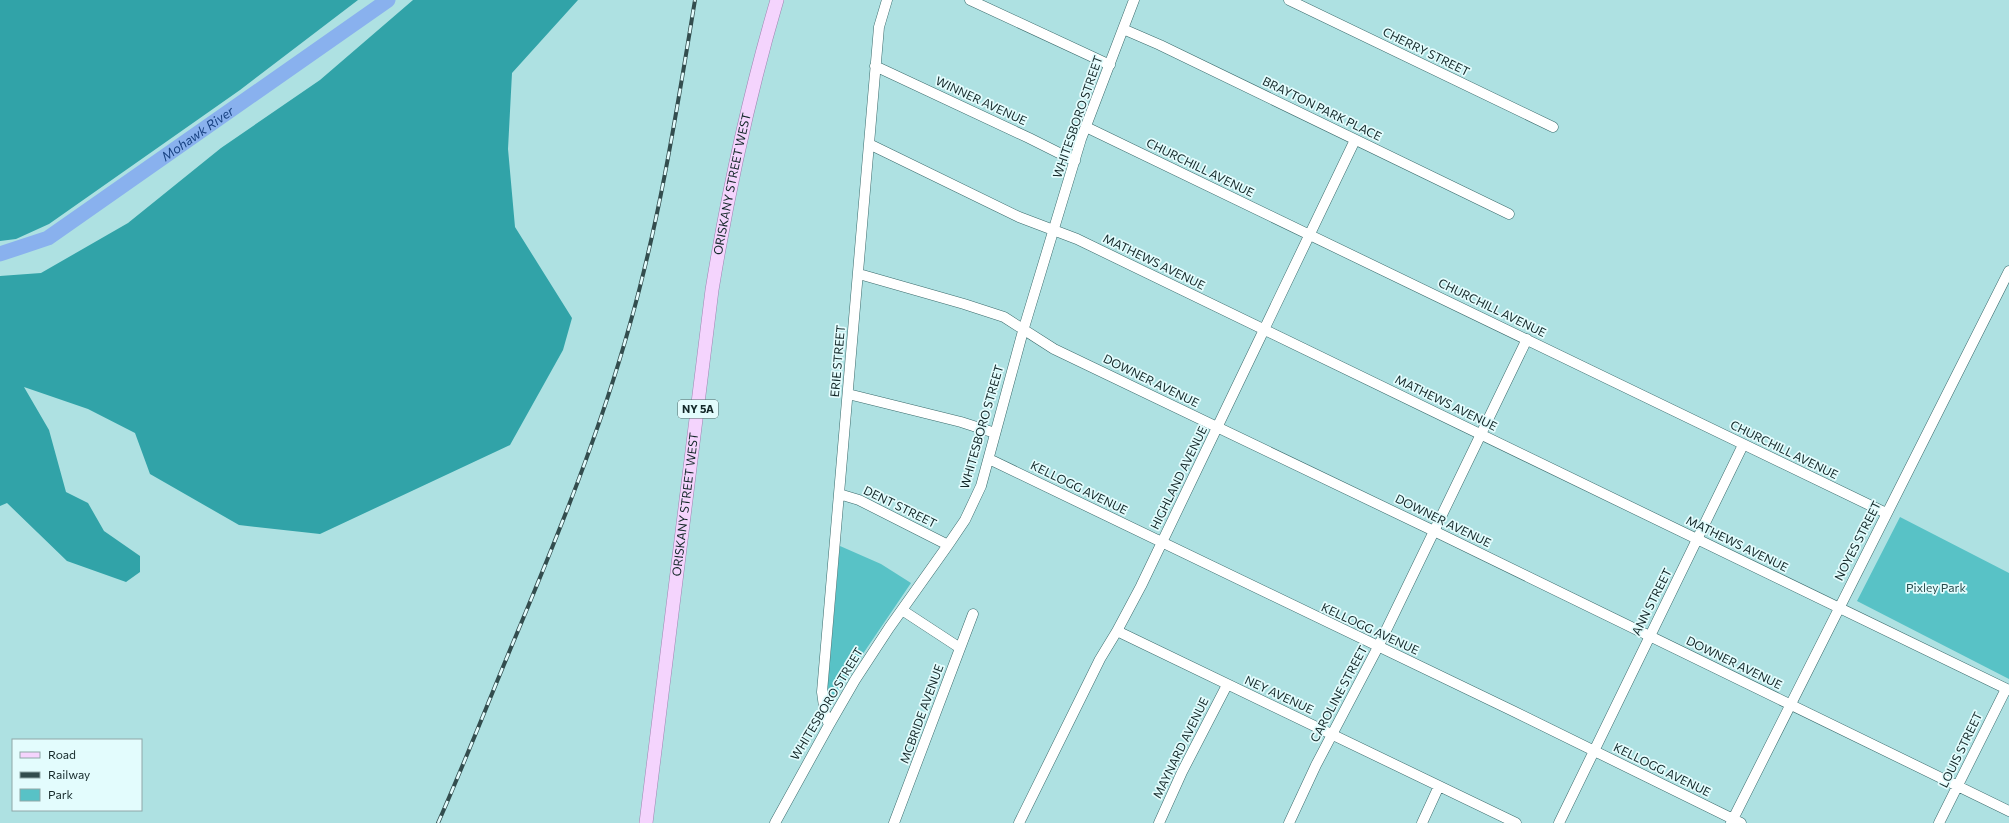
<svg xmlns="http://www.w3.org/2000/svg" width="2009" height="823" viewBox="0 0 2009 823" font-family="Commissioner,sans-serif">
<rect width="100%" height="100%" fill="#aee1e2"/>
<path fill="#58c2c6" d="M1900,517L2009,573V679L1857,601Z
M840,546L881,564L911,583L833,698L827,695Z"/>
<path fill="#31a3a8" d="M0,0H358L240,90L49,224L16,239L0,241Z
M413,0H578L512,73L508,149L515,227L572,318L563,350L510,445L320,534L239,525L150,474L135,433L88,409L24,387L49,430L66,492L88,503L104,531L140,556V572L126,582L67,561L7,503L0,506V276L41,273L128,223L221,148L320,80Z"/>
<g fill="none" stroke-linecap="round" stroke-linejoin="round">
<path stroke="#89b1ee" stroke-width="15" id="s1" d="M0,254L48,238L388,0"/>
<g stroke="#3b6b6c" stroke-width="11">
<path id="minor" d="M970,0L1110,65
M1289,0L1553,127
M1123,29L1160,45L1509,214
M875,66L1029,138L1075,161
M1086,127L1886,513
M869,144L1019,217L1077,239L2009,690
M859,274L964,304L1004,317L1054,349L1434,531L2009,811
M848,394L961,422L995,433
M989,459L1513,711L1741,823
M839,494L859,500L948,545
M902,610L960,648
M1117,631L1516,823
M829,725L825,714L822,692L879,27L887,0
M775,823L829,725L855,680L889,628L948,545L965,520L981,486L1023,331L1081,139L1134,0
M894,823L973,614
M1019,823L1100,659L1117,631L1141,586L1355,140
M1159,823L1182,772L1227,685
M1289,823L1316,765L1378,647L1527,339
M1422,823L1439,786
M1559,823L1743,445
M1731,823L2009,271
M1939,823L2006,689"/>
</g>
<g stroke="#a085b2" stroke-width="14">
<g id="major">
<path id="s2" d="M646,823L712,290C728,192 749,95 777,0"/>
</g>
</g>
<use href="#minor" stroke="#fff" stroke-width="10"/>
<use href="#major" stroke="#f4d4fd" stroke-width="13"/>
<g stroke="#334d4e" stroke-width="4">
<path id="rail" d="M438,823C465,762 489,700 515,638C558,535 600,432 630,324C660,218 677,109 695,0"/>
</g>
<use href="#rail" stroke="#e3fcfd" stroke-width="2.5" stroke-dasharray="8" stroke-linecap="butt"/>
</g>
<g text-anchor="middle" stroke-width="3.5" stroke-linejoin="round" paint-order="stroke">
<rect fill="#e3fcfd" stroke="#526869" stroke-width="1" x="678" y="400" width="40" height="18" rx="3"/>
<g font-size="11" font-weight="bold" fill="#142829">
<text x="698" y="413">NY 5A</text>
</g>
<g font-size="12" fill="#142829" stroke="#e3fcfd">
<text transform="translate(1426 52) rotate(26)" y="4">CHERRY STREET</text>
<text transform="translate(981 101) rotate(25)" y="4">WINNER AVENUE</text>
<text transform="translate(1322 109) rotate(26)" y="4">BRAYTON PARK PLACE</text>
<text transform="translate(1078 117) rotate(-71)" y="4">WHITESBORO STREET</text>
<text transform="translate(1200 168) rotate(26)" y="4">CHURCHILL AVENUE</text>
<text dy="4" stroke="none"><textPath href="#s2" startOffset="645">ORISKANY STREET WEST</textPath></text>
<text transform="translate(1154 262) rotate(26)" y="4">MATHEWS AVENUE</text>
<text transform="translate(1492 308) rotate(26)" y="4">CHURCHILL AVENUE</text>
<text transform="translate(838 361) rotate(-85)" y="4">ERIE STREET</text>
<text transform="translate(1151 381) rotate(26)" y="4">DOWNER AVENUE</text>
<text transform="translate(1446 403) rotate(26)" y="4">MATHEWS AVENUE</text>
<text transform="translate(982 427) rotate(-74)" y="4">WHITESBORO STREET</text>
<text transform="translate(1784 450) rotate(26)" y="4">CHURCHILL AVENUE</text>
<text transform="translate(1179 478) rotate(-64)" y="4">HIGHLAND AVENUE</text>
<text transform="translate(1079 488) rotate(26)" y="4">KELLOGG AVENUE</text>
<text dy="4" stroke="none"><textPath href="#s2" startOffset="321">ORISKANY STREET WEST</textPath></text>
<text transform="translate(900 507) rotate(26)" y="4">DENT STREET</text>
<text transform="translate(1443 521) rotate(26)" y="4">DOWNER AVENUE</text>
<text transform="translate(1858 541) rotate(-63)" y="4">NOYES STREET</text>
<text transform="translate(1737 544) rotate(26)" y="4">MATHEWS AVENUE</text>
<text transform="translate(1652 602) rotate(-63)" y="4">ANN STREET</text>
<text transform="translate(1370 629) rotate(25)" y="4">KELLOGG AVENUE</text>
<text transform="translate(1734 663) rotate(26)" y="4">DOWNER AVENUE</text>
<text transform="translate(1339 694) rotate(-62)" y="4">CAROLINE STREET</text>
<text transform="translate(1279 695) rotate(25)" y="4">NEY AVENUE</text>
<text transform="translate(827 704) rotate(-59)" y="4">WHITESBORO STREET</text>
<text transform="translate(922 714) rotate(-70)" y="4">MCBRIDE AVENUE</text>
<text transform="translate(1181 748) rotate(-64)" y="4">MAYNARD AVENUE</text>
<text transform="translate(1961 750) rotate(-64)" y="4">LOUIS STREET</text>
<text transform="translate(1662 770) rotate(26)" y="4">KELLOGG AVENUE</text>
</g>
<g font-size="12" fill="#284a4b" stroke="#e3fcfd">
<text x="1936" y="592">Pixley Park</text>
</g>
<g font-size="13" font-style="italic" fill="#184282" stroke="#e3fcfd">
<text dy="5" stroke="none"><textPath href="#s1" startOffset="233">Mohawk River</textPath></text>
</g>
</g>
<rect x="12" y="739" width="130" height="72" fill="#e3fcfd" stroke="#90a7a8"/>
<rect x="20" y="752" width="20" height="6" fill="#f4d4fd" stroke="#90a7a8"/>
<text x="48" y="759" font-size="12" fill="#142829">Road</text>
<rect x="20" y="772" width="20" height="6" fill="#334d4e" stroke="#90a7a8"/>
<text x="48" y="779" font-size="12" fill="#142829">Railway</text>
<rect x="20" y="789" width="20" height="12" fill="#58c2c6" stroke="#90a7a8"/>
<text x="48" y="799" font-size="12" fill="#142829">Park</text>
</svg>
